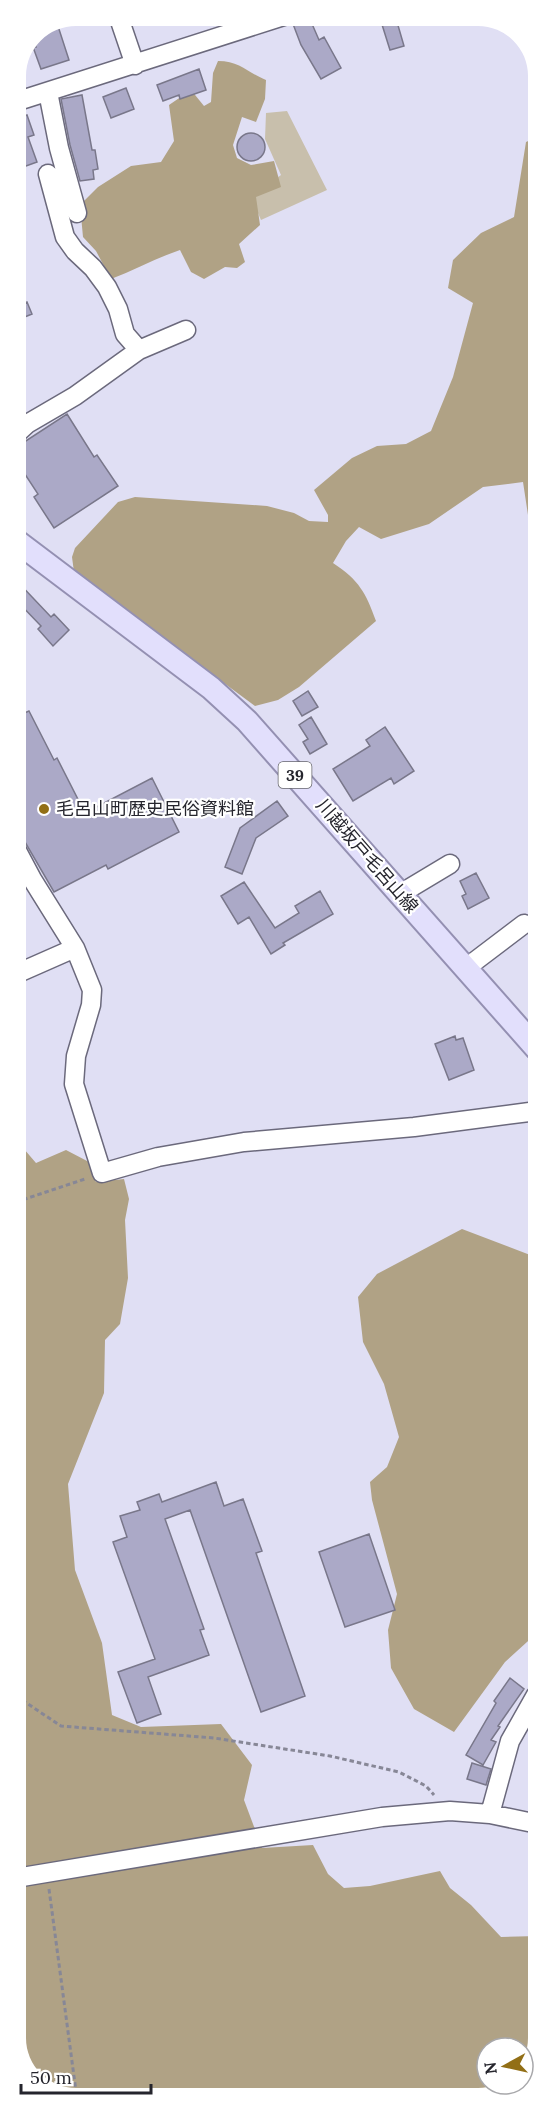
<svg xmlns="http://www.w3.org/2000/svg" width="553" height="2114" viewBox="0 0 553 2114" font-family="Lora,'Noto Sans JP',serif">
<rect width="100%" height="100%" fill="#e0dff4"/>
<path fill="#c8bfac" d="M287,111L327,190L261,220L251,197L281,175L265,139L266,113Z"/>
<path fill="#b0a285" d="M218,61C240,61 248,73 266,80L265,99L256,122L242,117L233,145L237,158L251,165L274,161L281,187L256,197L260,225L239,244L245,262L237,268L225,267L204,279L191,272L180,250C156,258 135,270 111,279L96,251L83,237L80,205L98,187L131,166L161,162L174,141L169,105L191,90L204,106L211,102L213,73Z
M537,137V522L528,515L523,482L483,487L429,524L381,539L359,527L346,541L333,563C359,580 366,593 376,621L299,687L278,700L255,706L209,672L185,659L74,572L72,557L75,548L118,502L135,497L267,506L294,513L309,521L328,522V515L314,490L352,458L377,446L406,444L431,431L453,377L473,303L448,288L453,260L481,233L514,217L526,142Z
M24,1149L36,1163L66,1150L89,1162L96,1182L124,1179L129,1199L125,1220L128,1278L120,1324L105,1340L104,1393L68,1484L75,1570L102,1643L112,1715L141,1727L221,1724L252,1765L244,1800L262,1848L313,1845L328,1874L344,1888L370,1886L440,1871L450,1888L471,1905L501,1937L538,1936V2039L523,2078V2048H487V2084H513L489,2098L68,2099L33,2081L16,2050V1153Z
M462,1229L538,1258V1632L505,1662L454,1732L414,1709L391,1668L388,1630L397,1594L372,1500L370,1482L387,1467L399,1437L384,1384L363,1342L358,1297L377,1274Z"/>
<path fill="#aba9c7" stroke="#79778a" stroke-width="1.5" d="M379,15H395L404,46L390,50Z
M309,17L319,40L324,37L341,68L321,79L301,45L293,24Z
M57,23L69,60L41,69L33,47H36L32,35L33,33Z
M199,69L206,90L180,99L179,95L163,101L157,85Z
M126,88L134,109L111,118L103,97Z
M82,95L92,150H95L98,169L93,170L94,179L80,181L70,145L61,99Z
M19,112L21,117L27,115L34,135L28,137L37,162L15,170V113Z
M237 147a14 14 0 1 1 28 0a14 14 0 1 1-28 0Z
M27,302L32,314L15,321V307Z
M67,414L94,457L97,455L118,486L54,528L34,497L38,494L15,459V448Z
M15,579L51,617L54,614L69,630L53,646L38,629L41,626L15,599Z
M308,691L318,707L302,716L293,701Z
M29,711L54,760L57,758L85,813L152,778L179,832L108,869L106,865L54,892L25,842L20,837L21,835L15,825V821L20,818L15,809V717Z
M311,717L327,744L310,754L303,742L308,739L299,725Z
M385,727L414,771L394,784L391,778L353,801L333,769L370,746L366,740Z
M277,801L288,816L256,838L242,874L225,867L240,828Z
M476,873L489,898L468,909L462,896L466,894L460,881Z
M244,882L275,928L299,913L295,906L320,891L333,914L283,943L285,945L271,954L249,917L238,924L221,896Z
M455,1036L456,1040L463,1038L474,1070L449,1080L435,1044Z
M216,1482L224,1506L243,1499L262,1551L256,1553L305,1696L261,1712L190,1510L165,1519L204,1629L200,1630L209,1655L148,1677L161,1714L137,1723L118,1672L155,1659L113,1542L127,1537L120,1516L140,1510L137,1502L159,1494L162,1502Z
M369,1534L395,1610L345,1627L319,1552Z
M510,1678L524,1689L498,1726L500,1727L491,1740L496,1742L483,1765L466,1755L496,1703L494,1701Z
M472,1763L491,1769L486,1785L467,1779Z"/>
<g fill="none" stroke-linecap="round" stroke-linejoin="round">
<g stroke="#6b697c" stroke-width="21">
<path id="minor" d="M118,15L135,65
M48,92L59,148L77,213
M15,102L287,15
M48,174L65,237L75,251L93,268L107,287L118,309L125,334L139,350
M15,435L27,424L75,396L139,350L186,330
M15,847L32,879L75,948L92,990L91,1005L76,1056L74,1084L102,1173L158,1157L244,1142L414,1127L537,1111
M400,894L450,864
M466,968L524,924
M16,974L75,948
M490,1814L510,1741L536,1695
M16,1878L382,1817L450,1811L490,1814L538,1824"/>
</g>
<g stroke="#9490b2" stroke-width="26">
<path id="major" d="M15,540L211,688L247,721L537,1049"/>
</g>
<path stroke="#878796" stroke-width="3" stroke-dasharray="4.5 3" stroke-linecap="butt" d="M16,1202L85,1179
M16,1696L61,1726L214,1738L330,1756L399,1772L426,1786L434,1795
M49,1889L77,2099"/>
<use href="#minor" stroke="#fff" stroke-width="18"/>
<use href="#major" stroke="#e2dffc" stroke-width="22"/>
</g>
<circle fill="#926f16" stroke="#fff" stroke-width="2" cx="44" cy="809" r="6"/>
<g text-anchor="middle" stroke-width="4.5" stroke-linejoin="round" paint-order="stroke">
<rect fill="#fff" stroke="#66666c" stroke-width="1.5" x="278.5" y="762" width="33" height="26" rx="4.5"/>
<g font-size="16" font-weight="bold" fill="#25252d">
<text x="295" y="781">39</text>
</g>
<g font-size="18" fill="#25252d" stroke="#fff" text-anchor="start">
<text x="56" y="815">毛呂山町歴史民俗資料館</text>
</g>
<g font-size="18" fill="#25252d" stroke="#fff">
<text transform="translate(367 856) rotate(49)" y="6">川越坂戸毛呂山線</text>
</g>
</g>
<path d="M0 0H553V2114H0ZM76 26H478A50 50 0 0 1 528 76V2038A50 50 0 0 1 478 2088H76A50 50 0 0 1 26 2038V76A50 50 0 0 1 76 26Z" fill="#fff" fill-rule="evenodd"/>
<g transform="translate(505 2066) rotate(262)"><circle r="28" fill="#ffffff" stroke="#a8a8ab" stroke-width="1.5"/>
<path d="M0-4.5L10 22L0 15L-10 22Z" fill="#926f16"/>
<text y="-9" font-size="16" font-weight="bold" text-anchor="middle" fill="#25252d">N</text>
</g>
<path d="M21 2084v9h130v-9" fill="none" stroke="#25252d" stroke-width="3"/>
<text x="30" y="2084" font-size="18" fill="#25252d" stroke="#ffffff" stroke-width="4.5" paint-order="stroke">50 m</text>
</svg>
